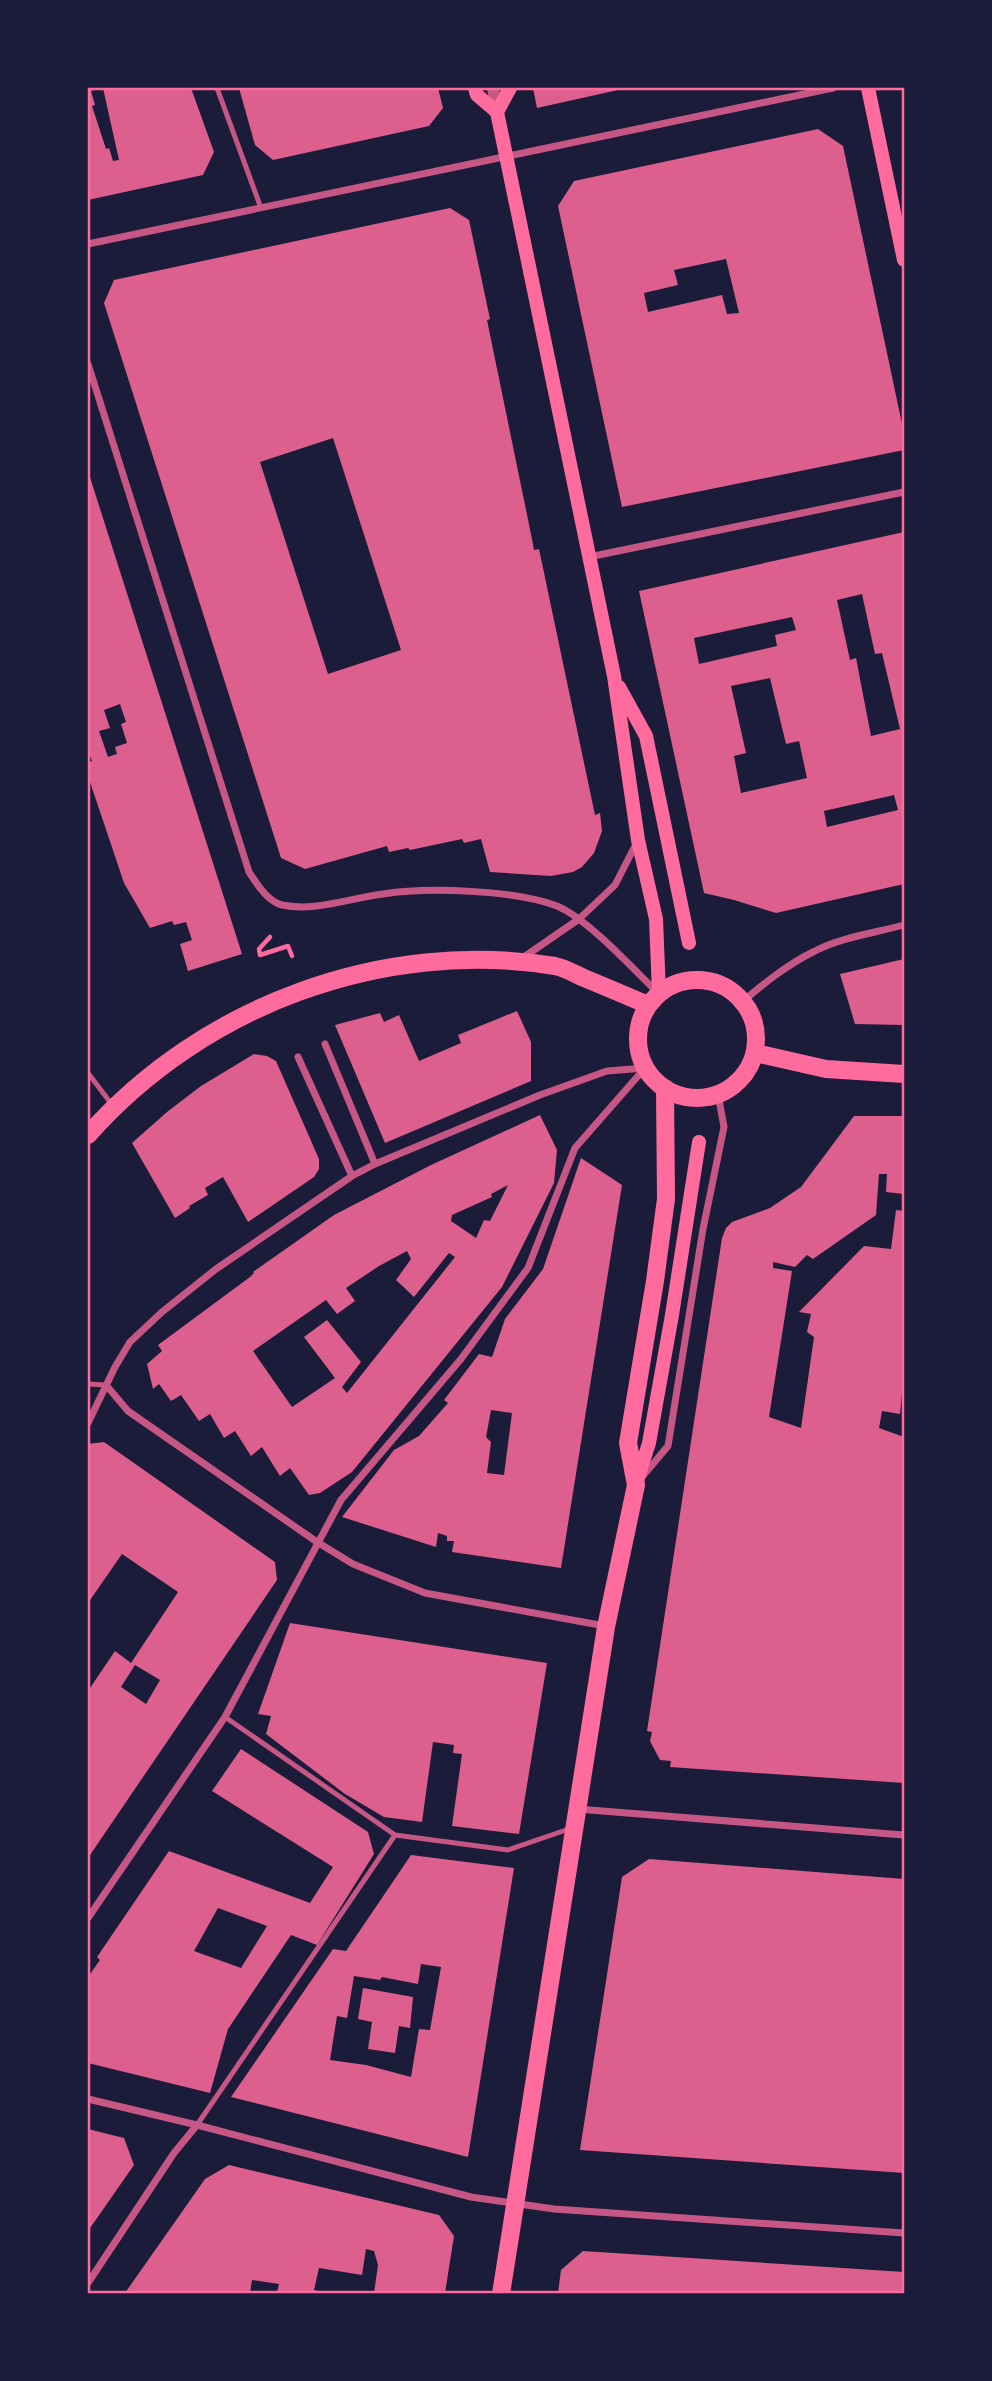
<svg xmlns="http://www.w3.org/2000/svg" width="992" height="2381" viewBox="0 0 992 2381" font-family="Manrope,sans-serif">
<rect width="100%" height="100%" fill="#1b1b3a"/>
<path fill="#dd5f8e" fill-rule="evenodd" d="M88,88H100L91,91L95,105L92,106L106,149L109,148L113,161L119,160L103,88H191L214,152L203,175L88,200Z
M239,88H438L443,108L429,126L273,160L255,145Z
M533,88H618V90L537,108Z
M818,129L843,146L904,433V450L622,507L558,206L574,181ZM726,259L739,313L727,314L722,295L648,312L644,293L678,285L674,270Z
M450,208L469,220L490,319L487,320L532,539L534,550L539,549L595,815L600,813L602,831L594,853L582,867L573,872L551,876L490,872L481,839L464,843L462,839L410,850L408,848L389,852L387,846L305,869L281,858L104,303L114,280ZM333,438L401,650L328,674L260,462Z
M88,471L242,954L188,971L180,944L192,940L186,922L174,925L172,921L150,928L124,883L88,776V763L92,761L88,751ZM120,704L126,722L121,724L127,743L115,747L117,754L108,757L99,731L110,728L104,710Z
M904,532V884L776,913L734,900L704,893L639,591ZM862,594L875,654L882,653L900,729L871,736L856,658L850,660L837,600ZM792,617L796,630L775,635L777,646L699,664L694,638ZM770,678L786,744L799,741L807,778L741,793L734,756L746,753L731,686ZM894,795L898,810L827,827L824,811Z
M904,959V1025L855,1024L840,974Z
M517,1011L531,1042V1081L385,1143L335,1025L380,1013L384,1022L399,1015L419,1061L461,1043L458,1035Z
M254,1054L267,1056L276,1061L319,1159V1169L314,1177L248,1222L223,1177L205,1188L208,1195L189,1206L190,1208L175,1218L132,1143L167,1112L201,1086Z
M540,1115L557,1150L554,1183L502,1287L352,1472L320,1493L309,1495L290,1468L280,1476L262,1447L251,1456L235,1431L224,1438L210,1414L199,1421L181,1395L171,1401L159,1384L153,1389L147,1364L162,1351L158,1345L250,1277L254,1273L253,1272L334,1215L431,1165ZM508,1185L490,1221L484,1220L476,1238L451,1221L452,1215L492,1197L491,1194ZM407,1251L411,1259L396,1280L414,1297L449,1253L455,1257L347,1393L342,1387L361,1362L327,1320L304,1337L335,1378L292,1407L253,1351L326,1300L337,1314L355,1301L346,1288L379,1266Z
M854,1116H904V1194L886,1192L887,1174H879L876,1215L813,1259L807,1255L795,1267L773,1262V1268L792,1271L769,1417L801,1428L814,1337L807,1332L811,1314L799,1312L864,1246L891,1249L896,1210L904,1211V1370L900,1414L882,1411L879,1428L904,1437V1783L670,1767L671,1761L660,1760L650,1741L652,1732L647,1731L722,1238L726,1228L732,1222L770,1208L801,1187Z
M581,1158L622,1185L561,1568L452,1552L454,1541H447V1536L438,1533L436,1547L342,1517L394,1450L419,1436L448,1403L444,1400L479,1354L492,1357L505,1319L543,1269ZM491,1410L512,1413L504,1475L487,1473L491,1442L486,1437Z
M104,1442L275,1562L277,1580L88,1858V1691L115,1651L131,1663L178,1592L122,1554L88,1603V1444ZM135,1665L160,1680L146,1704L121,1687Z
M290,1623L547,1663L519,1834L452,1826L462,1754L453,1753L454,1745L433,1742L422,1822L384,1817L345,1794L266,1734L271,1716L258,1714Z
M241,1749L368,1832L374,1854L317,1945L291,1935L228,2029L210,2093L88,2063V1977L100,1960L97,1957L169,1851L310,1903L333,1867L212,1791ZM218,1908L267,1926L241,1968L194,1951Z
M411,1855L514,1868L468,2157L231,2097L333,1949L346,1951ZM421,1964L441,1967L430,2030L419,2029L411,2077L366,2065L330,2060L337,2016L347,2018L354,1976L380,1980L382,1977L418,1984Z
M649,1859L904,1879V2173L580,2150L622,1877Z
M363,1988L413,1997L410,2028L399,2026L395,2053L368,2049L372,2022L358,2019Z
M88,2129L124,2138L134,2165L88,2231Z
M229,2165L439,2215L454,2236L445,2293H374L378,2265L374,2251L366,2249L362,2275L319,2268L314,2290L326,2293H277L279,2284L252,2280L250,2293H125L205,2179Z
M583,2251L904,2272V2293H558L561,2270Z"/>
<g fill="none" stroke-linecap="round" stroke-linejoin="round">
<path stroke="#ff6b9d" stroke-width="4.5" d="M270,937L259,949L260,955L288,946L292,956"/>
<path stroke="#c65784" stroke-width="5" d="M217,88L261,208
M88,1073L113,1106
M88,1384L106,1385
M225,1717L395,1835L508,1850L569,1829
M197,2125L395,1835"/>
<path stroke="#c65784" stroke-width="7" d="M88,244L833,88
M88,364L249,872C257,884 267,901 282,905C314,912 351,898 383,894C427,887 516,890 557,906C588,919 633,969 658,993
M589,557L904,492
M521,959L579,919L615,885L636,844
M743,1001C766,982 788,964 815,951C842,937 875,933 904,925
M325,1044L375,1164
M298,1057L352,1176
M106,1385L128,1411L317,1542L353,1564L425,1593L605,1626
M88,1423L115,1367L130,1342L162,1312L216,1269L352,1176L375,1164L540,1095L607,1071L645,1068
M642,1477L668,1446L703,1229L724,1127L718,1094
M577,1809L904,1835
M88,1918L225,1717L341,1500L461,1359L528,1268L575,1148L645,1068
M88,2099L197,2125L471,2197L554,2209L904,2233
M88,2283L174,2153L197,2125"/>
<path stroke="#c65784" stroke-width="12" d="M493,88L497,112"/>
<path stroke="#ff6b9d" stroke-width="14" d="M475,88L477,95L497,112L614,676L638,840L656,919L659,993
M868,88L904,260
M497,112L510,88
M619,687L646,736L689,943
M636,1484L649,1443L672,1315L699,1142"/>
<path stroke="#ff6b9d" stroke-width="18" d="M638 1039a59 59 0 1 1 118 0a59 59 0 1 1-118 0Z
M755,1053L826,1069L904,1074
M88,1135C202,1006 383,938 555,966C565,968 575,974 584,978C606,987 627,996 648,1005
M501,2294L606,1627L636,1485L628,1443L655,1281L666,1199L665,1088"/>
</g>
<rect width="992" height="2381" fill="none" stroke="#1b1b3a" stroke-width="178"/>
<rect x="89" y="89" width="814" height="2203" fill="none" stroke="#ff6b9d" stroke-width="2.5"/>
</svg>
